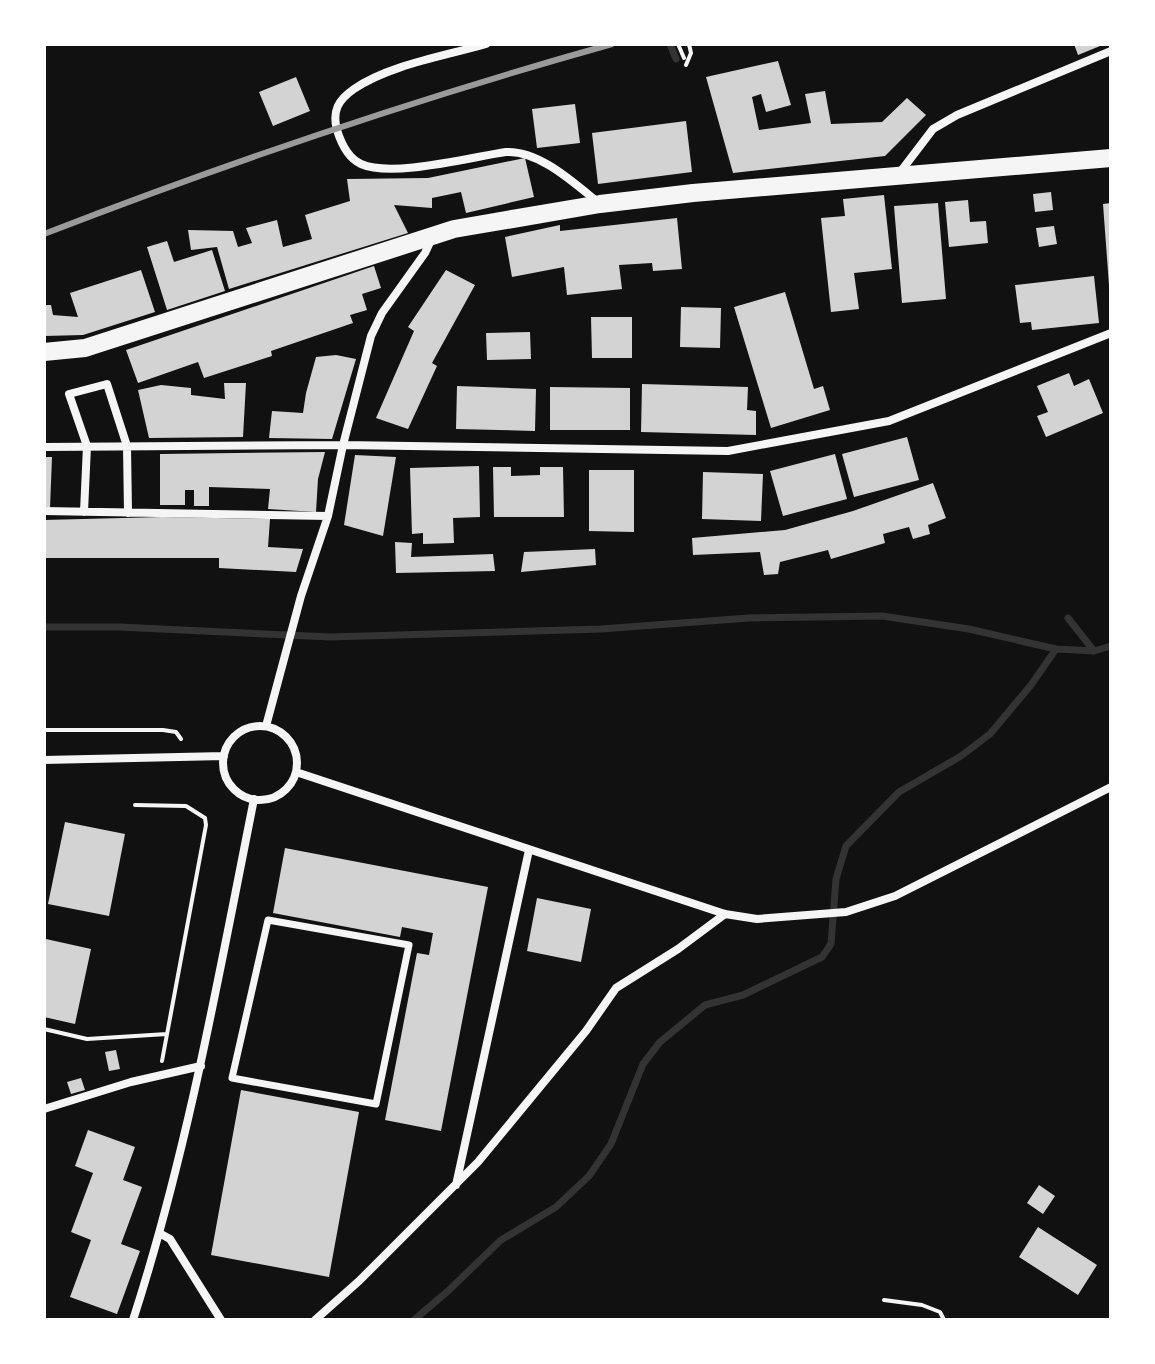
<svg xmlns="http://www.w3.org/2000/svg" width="1155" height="1364" viewBox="0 0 1155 1364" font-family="'PT Serif',serif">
<rect width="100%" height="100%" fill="#111"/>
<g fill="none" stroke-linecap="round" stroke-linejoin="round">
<path stroke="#333" stroke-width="7" d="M670,44L676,59
M1068,618L1094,651
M44,627H119L330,637L601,629L749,618L882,616L969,629L1056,649L1094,651L1111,646
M414,1320L448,1291L501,1240L556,1207L589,1176L611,1144L643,1064L660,1042L705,1005L743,995L822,957L831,944L836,879L846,846L899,792L961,756L990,734L1031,685L1056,649"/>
</g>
<path fill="#d3d3d3" d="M1074,44H1105L1078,55Z
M778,61L791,105L766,112L761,94L752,97L759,130L811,123L805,94L825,91L831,124L882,122L907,98L926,115L885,156L733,173L706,77Z
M296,77L310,111L273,126L259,92Z
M575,104L580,143L537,148L532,109Z
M686,121L692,172L598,184L592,133Z
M525,158L534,197L466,213L461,192L432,198V208L394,205L408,233L229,289L217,247L191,250L188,230L233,231L238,247L252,243L246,228L277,220L283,247L312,239L305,215L350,201L347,179L428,178Z
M1051,192L1053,210L1035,212L1033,194Z
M884,195L892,269L854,273L859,309L831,312L821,218L845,216L843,199Z
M968,200L970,222L986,221L988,243L949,247L945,202Z
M938,203L946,299L902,303L894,206Z
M1111,203V285H1109L1103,204Z
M677,218L682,269L653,271L652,263L619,265L622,289L567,295L564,267L512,277L505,237L560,225V231Z
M1054,226L1057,244L1039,247L1036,228Z
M167,241L174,262L212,250L225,291L167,310L147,247Z
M374,266L381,288L362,294L367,310L350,315L353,323L271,351L272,356L204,378L198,362L138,383L126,350Z
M141,270L155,312L83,335L44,336V305H51L53,315L78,317L70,293Z
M446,270L475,285L432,363L437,366L408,429L376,418L414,331L408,327Z
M1094,276L1099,323L1032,330L1031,322L1020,323L1015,285Z
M785,292L814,389L823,386L830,410L771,428L734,307Z
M681,307L721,308L720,348L680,347Z
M591,317H632V358H592Z
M530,332L531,359L487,360L486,333Z
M336,355L356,359L332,439L269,438L272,411L303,413L306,393L316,357Z
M1069,373L1074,386L1089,379L1103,413L1046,437L1037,416L1048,412L1037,386Z
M224,383H246L243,437L149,438L138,390L161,385L191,388V395L225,399Z
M642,384L748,387L747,410L756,411V435L641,432Z
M457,386L536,389L535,431L456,429Z
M550,387L630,388V430H550Z
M907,437L919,480L854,497L842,454Z
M325,452L318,479L316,512L268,509L270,489L209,487V506H194V490H185V505H160V454Z
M835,454L847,499L783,516L770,471Z
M355,455L396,457L383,536L344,525Z
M44,457H52L50,508L44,507Z
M479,466L480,517L453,518L454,543L423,544V533L412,534L410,468Z
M493,467H511V476L540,475V467H563L564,517H494Z
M589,470H634V532L589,531Z
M703,472L763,474L761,521L702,519Z
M933,483L946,518L928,525L930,534L913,539L909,527L883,534L885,543L831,559L828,550L780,562L778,574L764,575L760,552L693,555L692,538L785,530L853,511Z
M162,517L270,519L268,547L303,549L296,572L219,568V558H44V520Z
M395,542L412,543L411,557L493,554L495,571L396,573Z
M595,549L596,565L521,572L524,552Z
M65,822L125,834L109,916L48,904Z
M285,848L488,887L441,1131L385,1120L417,953L429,955L433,933L402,927L400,937L273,913Z
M537,898L591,909L581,962L527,951Z
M46,939L91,949L75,1024L44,1017V950Z
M116,1050L120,1069L109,1071L105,1052Z
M81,1078L85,1090L71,1094L67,1082Z
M241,1090L359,1112L329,1277L211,1255Z
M88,1130L135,1147L123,1180L142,1187L121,1244L140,1251L117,1314L70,1297L91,1240L71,1232L93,1173L75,1166Z
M1039,1185L1055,1196L1043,1214L1027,1203Z
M1038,1227L1097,1265L1078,1295L1019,1257Z"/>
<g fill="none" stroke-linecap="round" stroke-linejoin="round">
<path stroke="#f5f5f5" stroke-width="4" d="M678,44L684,58
M686,65L691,53L689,44
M44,730H163L176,732L181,739
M135,805L186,806L205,818L206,825L162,1061
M44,1029L87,1039L167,1034
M884,1300L922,1305L940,1312L944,1320"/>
<path stroke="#f5f5f5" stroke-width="7" d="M268,920L409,945L376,1104L232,1078Z"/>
<path stroke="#f5f5f5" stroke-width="8" d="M486,44C445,56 389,65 354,89C338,100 332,111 337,130C341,143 348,158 361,164C392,178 471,157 506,152C539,150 574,183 599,203
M898,175L933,129L957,115L1111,51
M44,447L343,445L728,451L889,421L1111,333
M44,511L328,516
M84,512L87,446L69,394L107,384L127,446L128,513
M266,726L301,596L328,516L343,445L371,336L382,313L425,253L432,238
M223 763a37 37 0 1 1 74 0a37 37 0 1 1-74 0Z
M44,760L224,756
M296,772L725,914L757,919L846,912L895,896L1111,787
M44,1109L131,1082L201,1066
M456,1185L529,850
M161,1234L170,1239L221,1320
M133,1320C188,1150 219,974 254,799
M315,1320L359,1281L478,1162L586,1031L616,988L678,949L725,914"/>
<path stroke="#f5f5f5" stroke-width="18" d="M44,352L85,348L454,229L600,204L693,193L1111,158"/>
<path stroke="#9a9a9a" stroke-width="6" d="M44,234C230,162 419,98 612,44"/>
</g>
<rect width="1155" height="1364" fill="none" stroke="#ffffff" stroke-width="92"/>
</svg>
